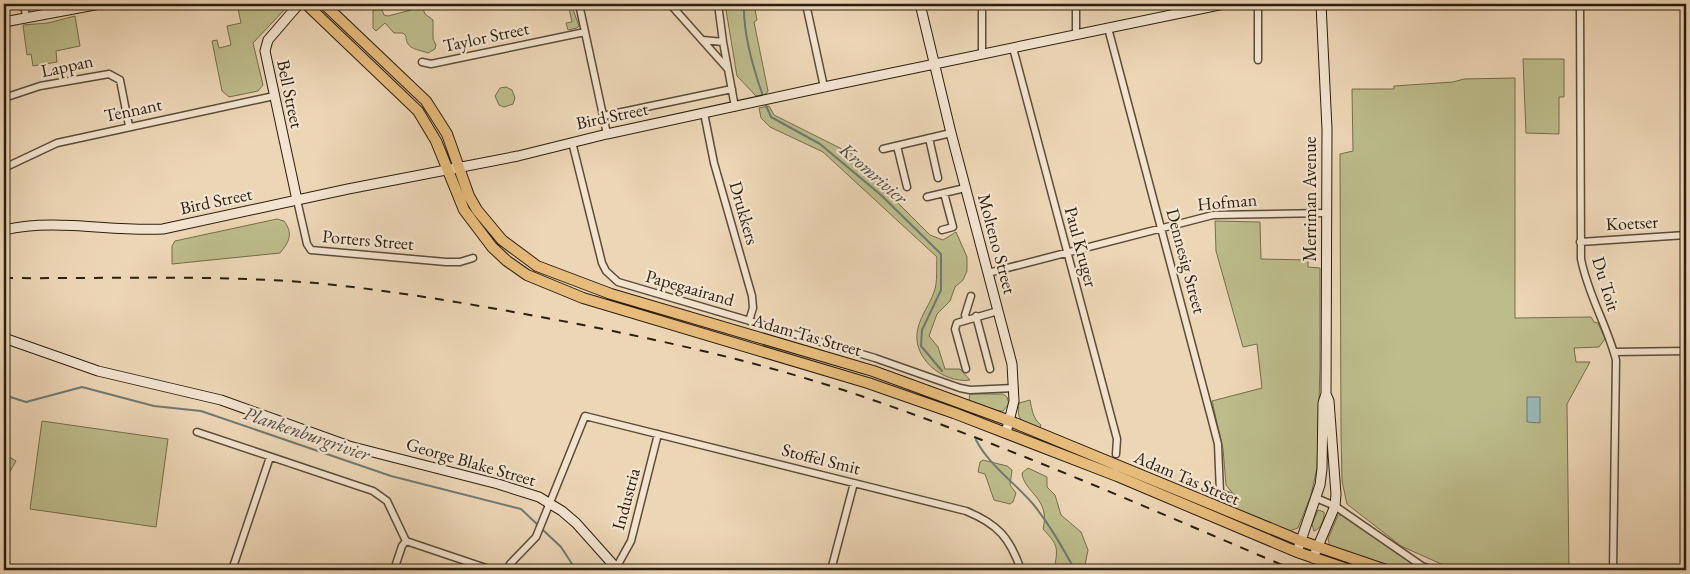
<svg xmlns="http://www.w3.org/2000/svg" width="1690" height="574" viewBox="0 0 1690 574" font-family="'EB Garamond',serif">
<rect width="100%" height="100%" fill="#edd6b6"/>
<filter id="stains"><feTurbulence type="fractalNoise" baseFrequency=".004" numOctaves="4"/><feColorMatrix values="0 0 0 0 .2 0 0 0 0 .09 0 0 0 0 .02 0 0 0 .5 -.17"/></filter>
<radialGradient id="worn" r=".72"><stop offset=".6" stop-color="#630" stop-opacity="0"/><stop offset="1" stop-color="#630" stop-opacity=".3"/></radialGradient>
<path fill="#bdbc8b" stroke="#746d4d" d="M237,4H284L285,9L253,43L263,85L258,91L229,97L222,91L212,41L217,40L219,48L231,45L227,26L241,23Z
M413,4H421L425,14L433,20V39L436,45L435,49L428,53C418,49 406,50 406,36L403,33H394L385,23L376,31L373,28V11L377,9L382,10L384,15L388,16L411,10Z
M568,4H571L579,26L577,28L568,30L566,23L572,22Z
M725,4H756H754L757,20L754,22L768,91L766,94L756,96L737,76Z
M75,16L80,46L56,51L57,62L33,66L31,54L27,55L23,25L48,23Z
M1523,59H1564V97H1559V134L1526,133Z
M1515,78V318L1591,317L1594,322L1598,323L1605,339L1599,347L1574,348L1576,362H1590L1567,404L1569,570H1458L1450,568L1401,546L1347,504L1342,481L1341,434L1340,154L1353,151L1352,89H1394V86L1453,82L1464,79Z
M506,87L512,90L515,98L513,104L504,107L499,105L495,96L500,88Z
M769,106L774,115L852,154L882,178L886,191L930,235L943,240L956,232L967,257V271L963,280L955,287L950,301L937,314L929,336L938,347L945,369H960L970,380C943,384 910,357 918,328C921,315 930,304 934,292C938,282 936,268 937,257L823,152L770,127L761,118L759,108Z
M277,219L284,221C293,233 290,241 280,253L172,264V246L175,241Z
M1215,221L1260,222L1261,259L1308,260V267L1320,268V367L1317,468L1311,495L1298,528L1289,531L1211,502L1213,497L1233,500L1234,495L1226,485L1223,449L1212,401L1262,388L1257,344L1243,347L1216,251Z
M970,394H1003L1007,397L1009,404L1003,411H998L969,401Z
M1030,400C1032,410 1033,419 1041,425L1040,428C1023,421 1016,423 1019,403Z
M42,421L168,439L156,527L30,509Z
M4,454L16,461L4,482Z
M983,460L1007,466L1012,470L1010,485L1016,493L1013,502L1010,504L994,500L985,474L978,472L980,462Z
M1028,468L1047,477V487L1055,495L1061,515L1081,532L1088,550L1085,565L1089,570H1054C1058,548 1059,546 1043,529C1051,498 1024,493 1022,473Z
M1318,510L1324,512C1325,518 1321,529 1314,531L1312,524Z
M1338,515H1342L1417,567L1416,570H1405L1330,547L1328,539Z"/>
<path fill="#9bb7b5" stroke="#6e7a73" d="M1527,397H1540V423L1527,422Z"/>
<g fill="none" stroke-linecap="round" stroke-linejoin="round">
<path stroke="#6e7a73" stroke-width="2" d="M744,4C743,34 753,68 763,96
M765,103L771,117L820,144L881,195L941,254V290L922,330L921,346L942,371
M4,395L26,402L82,387L154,406L201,411L391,476L521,509L539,526
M976,440C989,465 1015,483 1033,504C1050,525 1062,547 1075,570
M542,529L561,547L576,570"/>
<g stroke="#5b4c39" stroke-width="9">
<path id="street" d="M24,4L26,17
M579,4L607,134
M670,4L727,68
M718,4L723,42L735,107
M806,4L824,87
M1258,4V60
M1580,4L1581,259C1588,295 1607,325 1616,360L1613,570
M1108,28L1211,417L1218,444L1220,493L1231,497
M1076,35V4
M703,40L723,42
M1013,48L1117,439L1116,454
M982,54V4
M422,62L431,64L585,32
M4,98L40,86L109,74L120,80L129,126
M704,113L714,163L752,296L753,308L749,321
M603,116L732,89
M929,138L938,178
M572,142L602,263L606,271L618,282L875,358L960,388L970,390L1014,388
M897,146L907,187
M883,149L951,133
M4,168L57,143L274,96
M927,197L965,188
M297,200L307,244L311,250L446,262H460L473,258
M942,230L953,227L944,193
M1580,242L1686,235
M988,273L1213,215L1326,213
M976,316L990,369
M966,319L965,315L971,296
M1614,352L1686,351
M966,369L955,329L957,323L998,311
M197,432L373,491L387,501L406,541L492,570
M1316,498L1335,506L1422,566L1434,570
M616,568L631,541L658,434
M232,570L270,457
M394,570L402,546L406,541
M507,570L510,564L536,537L585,416L966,511C998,524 1010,538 1021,570
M831,570L854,483"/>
</g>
<g stroke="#2a1e0f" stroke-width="11">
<path id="secondary" d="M920,4L951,133L1012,364L1014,401L1006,433
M4,22L100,4
M297,200L265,51L268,40L299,4
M4,230C56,218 110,232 163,229L348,189L518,156L607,134L824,87L1224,4
M4,338L98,371L221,400L349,446L498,484L539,497L562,511L576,523L618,570
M1297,552L1320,485L1322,469L1323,403L1326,394L1327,129L1321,4
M1313,558L1335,506L1336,494L1329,401L1326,394"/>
</g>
<g stroke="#2a1e0f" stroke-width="12">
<path id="primary" d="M306,4L418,111L436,141L464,210L492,247L507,261L527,275L583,298L868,383L954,413L1117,476L1297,552L1350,570
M324,4L426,101L447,134L469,196L477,210L502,240L537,266L611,294L873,371L1010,421L1301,541L1386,570"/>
</g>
<use href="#street" stroke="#f3e4d0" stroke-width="6"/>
<use href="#secondary" stroke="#f3e4d0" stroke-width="9"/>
<use href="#primary" stroke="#e6bb7b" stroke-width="10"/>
<path stroke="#2a1e0f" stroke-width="2" stroke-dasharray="9 9" stroke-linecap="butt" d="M4,278C111,279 219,274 326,284C411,293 494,308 578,324C674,343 771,365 864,397C1011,447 1152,510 1294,570"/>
</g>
<g text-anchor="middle" stroke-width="4.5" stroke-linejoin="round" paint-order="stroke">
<g font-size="18" fill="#2a1e0f" stroke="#f3e4d0">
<text transform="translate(486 37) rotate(-12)" y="6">Taylor Street</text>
<text transform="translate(67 66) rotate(-12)" y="6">Lappan</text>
<text transform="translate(290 94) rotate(78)" y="6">Bell Street</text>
<text transform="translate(133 110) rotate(-12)" y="6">Tennant</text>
<text transform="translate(612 116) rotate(-12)" y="6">Bird Street</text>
<text transform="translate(1310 199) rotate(-90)" y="6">Merriman Avenue</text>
<text transform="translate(216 201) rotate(-12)" y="6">Bird Street</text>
<text transform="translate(1227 202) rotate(-5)" y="6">Hofman</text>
<text transform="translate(744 213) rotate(74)" y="6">Drukkers</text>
<text transform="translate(1632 223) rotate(-3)" y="6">Koetser</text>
<text transform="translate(368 240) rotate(5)" y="6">Porters Street</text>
<text transform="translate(997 244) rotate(75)" y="6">Molteno Street</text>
<text transform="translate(1081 247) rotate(75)" y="6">Paul Kruger</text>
<text transform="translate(1186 261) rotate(75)" y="6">Dennesig Street</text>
<text transform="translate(1606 284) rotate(73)" y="6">Du Toit</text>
<text transform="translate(690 288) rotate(16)" y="6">Papegaairand</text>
<text transform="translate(807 335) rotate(16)" y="6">Adam Tas Street</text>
<text transform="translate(821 459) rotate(14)" y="6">Stoffel Smit</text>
<text transform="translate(471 462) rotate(16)" y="6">George Blake Street</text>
<text transform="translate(1187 478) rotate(23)" y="6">Adam Tas Street</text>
<text transform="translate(626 499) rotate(-75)" y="6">Industria</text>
</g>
<g font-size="19" font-style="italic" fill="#4c4c41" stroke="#f3e4d0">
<text transform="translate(874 173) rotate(41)" y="7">Kromrivier</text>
<text transform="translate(307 433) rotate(19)" y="7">Plankenburgrivier</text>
</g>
</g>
<rect width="1690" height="574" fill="none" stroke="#edd6b6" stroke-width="20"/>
<rect x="5" y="5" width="1680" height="564" fill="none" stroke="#2a1e0f" stroke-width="2.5"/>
<rect x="10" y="10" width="1670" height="554" fill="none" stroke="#2a1e0f"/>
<rect width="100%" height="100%" filter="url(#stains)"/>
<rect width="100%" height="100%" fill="url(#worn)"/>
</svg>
